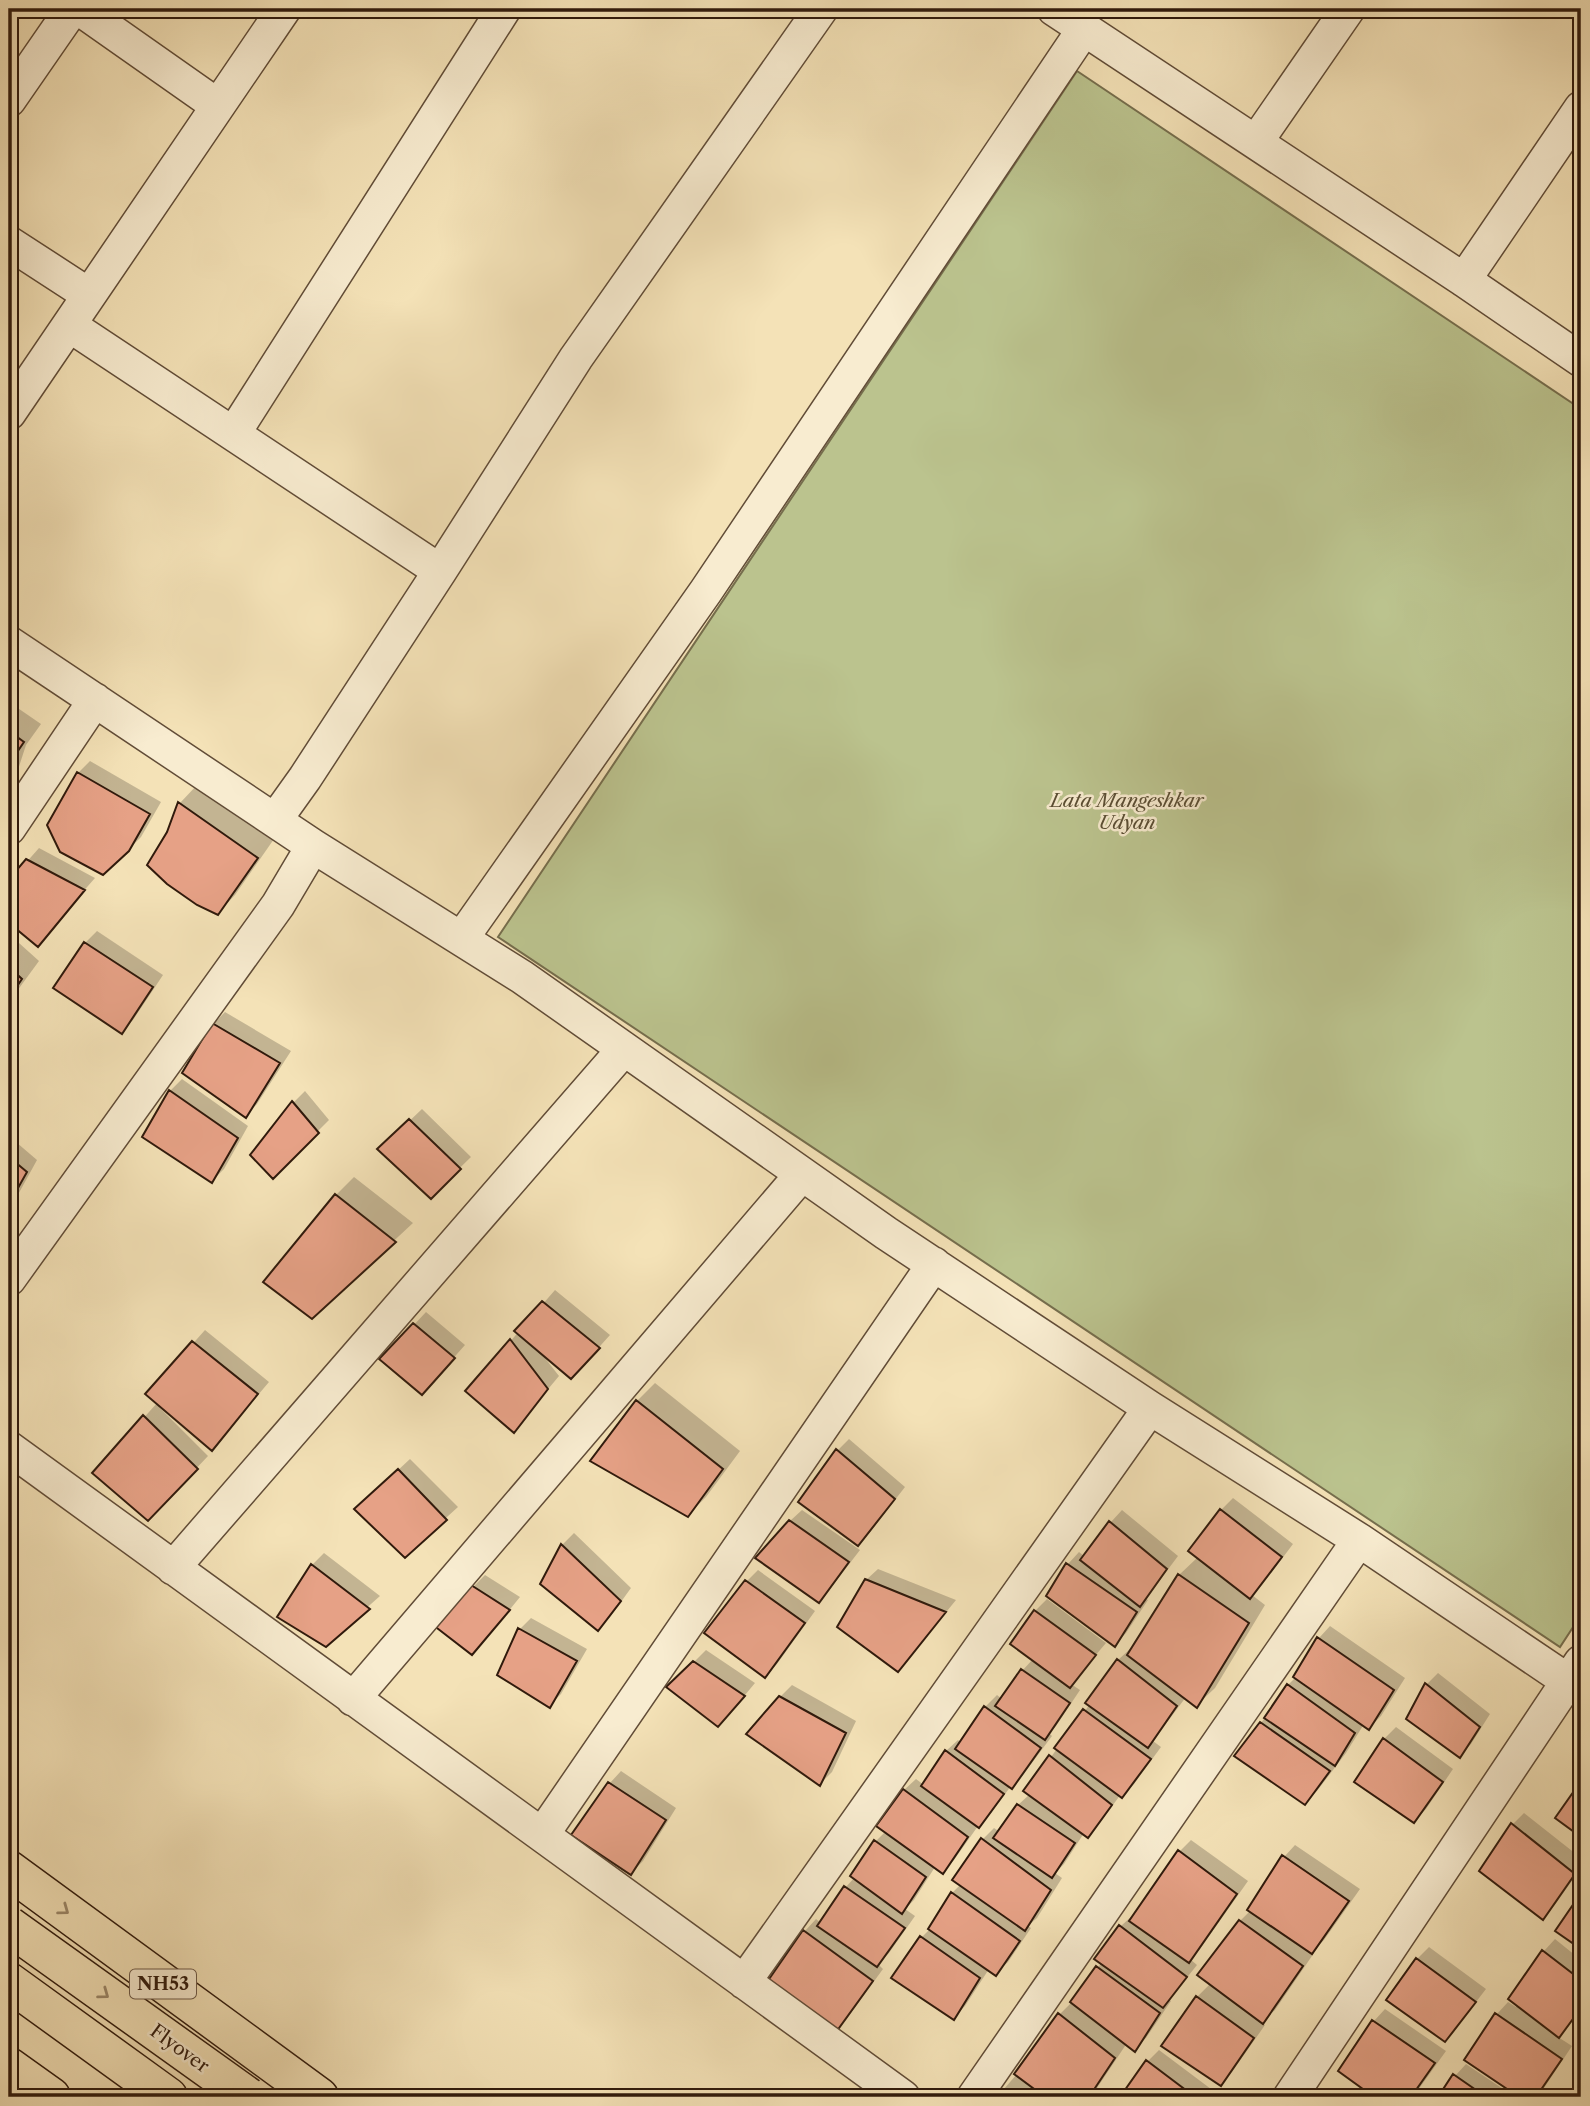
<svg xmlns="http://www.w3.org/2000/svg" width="1590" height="2106" viewBox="0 0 1590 2106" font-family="'Libre Caslon Text',serif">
<rect width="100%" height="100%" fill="#f4e2b7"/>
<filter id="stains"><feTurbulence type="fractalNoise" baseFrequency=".00286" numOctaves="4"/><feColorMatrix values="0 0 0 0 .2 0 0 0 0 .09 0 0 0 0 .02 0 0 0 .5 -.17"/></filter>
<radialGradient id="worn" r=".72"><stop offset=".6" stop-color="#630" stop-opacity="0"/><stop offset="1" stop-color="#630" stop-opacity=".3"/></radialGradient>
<path fill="#bbc38e" stroke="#766e4d" stroke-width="2" d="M1077,71L1581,409V1615L1560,1647L498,937Z"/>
<path fill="#0003" d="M9,702L41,724L26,745L13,785L9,789Z
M90,761L161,802L141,837L128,850L78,773Z
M197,785L274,839L235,895L218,913L168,832L180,803Z
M39,848L95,878L37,944L9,921V882Z
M97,931L163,975L133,1020L121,1032L85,943Z
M9,934L39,961L9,1002Z
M225,1012L291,1051L257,1104L246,1116L213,1024Z
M182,1079L248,1126L224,1169L212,1181L144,1137L170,1091Z
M305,1091L329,1120L273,1176L252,1155L294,1102Z
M422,1109L471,1157L431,1196L380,1149Z
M9,1136L37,1160L9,1211Z
M354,1177L413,1223L312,1317L336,1195Z
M555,1290L610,1335L583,1365L541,1353L559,1376L514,1430L467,1391Z
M426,1312L465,1345L433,1381L382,1359Z
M205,1330L269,1382L212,1449L161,1405L159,1407L208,1456L160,1507L94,1473L158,1402L148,1394Z
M655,1383L740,1451L706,1497L688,1515L593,1460L637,1401Z
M849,1439L905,1487L870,1532L858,1544L800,1502L838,1450Z
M410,1459L458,1507L405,1555L368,1498Z
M1233,1498L1293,1544L1262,1585L1252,1595L1265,1605L1215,1688L1197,1705L1186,1697L1153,1741L1161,1747L1134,1784L1122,1796L1121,1794L1099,1824L1088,1836L1084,1833L1064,1864L1055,1873L1062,1878L1037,1918L1028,1926L1031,1928L1008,1962L996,1973L989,1969L965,2006L953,2018L921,1938L929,1930L952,1893L961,1884L982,1840L994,1828L1000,1832L1018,1805L1030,1794L1026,1791L1090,1704L1118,1660L1130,1649L1132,1650L1179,1575L1198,1557L1221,1510Z
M802,1510L860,1550L830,1589L818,1600L790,1521Z
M1122,1510L1178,1556L1146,1599L1148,1600L1126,1633L1115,1645L1068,1564L1079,1552L1084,1556L1111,1522Z
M574,1533L631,1588L610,1617L598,1629L542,1584L562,1545Z
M324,1553L380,1596L326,1644L312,1565Z
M878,1569L956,1600L909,1658L866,1580Z
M758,1570L815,1611L777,1664L765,1676L747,1581Z
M485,1575L520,1597L484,1641L435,1625Z
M1047,1599L1106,1643L1071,1684L1080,1690L1056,1726L1049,1733L1052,1736L1023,1775L1011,1786L990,1814L978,1826L954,1860L942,1872L935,1867L914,1900L905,1909L915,1916L889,1953L878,1964L883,1969L845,2021L834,2033L767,1984L805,1931L816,1919L821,1923L845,1888L855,1877L876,1841L886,1831L904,1790L916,1779L924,1785L946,1751L958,1740L961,1743L985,1707L997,1695L1002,1699L1022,1671L1033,1659L1013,1644L1035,1611Z
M531,1618L587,1649L561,1694L549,1706L520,1629Z
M1330,1626L1405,1678L1381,1716L1369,1728L1364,1724L1346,1753L1317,1791L1305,1802L1261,1723L1288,1685L1296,1677L1319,1638Z
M706,1650L755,1683L730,1713L669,1687Z
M1438,1673L1490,1714L1471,1744L1460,1756L1408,1719L1427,1684Z
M792,1685L856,1721L832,1772L820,1784L780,1697Z
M1396,1727L1453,1769L1426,1809L1414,1821L1357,1781L1384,1739Z
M621,1771L676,1808L643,1861L631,1873L574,1834L610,1783Z
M1524,1813L1581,1858V1868L1554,1906L1543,1918L1513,1824Z
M1191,1840L1248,1881L1200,1949L1190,1959L1197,1965L1169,2000L1171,2001L1146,2038L1134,2049L1127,2043L1091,2097H997L1017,2074L1060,2014L1073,2001L1102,1962L1097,1959L1121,1926L1133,1915L1135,1916L1180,1851Z
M1295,1845L1360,1889L1324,1940L1312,1952L1314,1953L1275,2010L1261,2023L1265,2025L1232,2072L1220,2084L1197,1997L1211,1983L1200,1975L1240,1921L1251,1910L1284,1857Z
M1555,1939L1581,1960V2009L1558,2037L1572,2046L1542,2091L1536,2097H1522L1466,2059L1497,2014L1508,2002L1516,2007L1518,2005L1510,1999L1544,1951Z
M1429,1947L1486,1989L1456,2028L1445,2040L1417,1959Z
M1385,2009L1446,2051L1413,2097H1377L1341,2071L1374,2021Z
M1159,2050L1219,2095L1217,2097H1122L1148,2061Z
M1466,2064L1515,2097H1440L1455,2076Z"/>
<path fill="#e6a186" stroke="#301a0c" stroke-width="2" d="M9,731L24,742L9,764Z
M77,772L150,814L129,851L103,875L60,852L47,825Z
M178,802L258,858L218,915L197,905L167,884L147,865L167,832Z
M26,859L85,890L38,947L9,923V879Z
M84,942L153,987L122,1034L53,988Z
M9,967L22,979L9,998Z
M212,1023L280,1063L246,1118L182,1073Z
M169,1090L238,1138L212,1183L142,1137Z
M292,1101L319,1133L273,1179L250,1155Z
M409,1119L461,1169L431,1199L377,1149Z
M9,1157L27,1172L9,1204Z
M335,1194L396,1242L312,1319L263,1282Z
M542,1301L600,1348L571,1379L514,1331Z
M413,1323L455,1358L422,1395L379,1359Z
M510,1339L548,1389L514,1433L465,1391Z
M192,1341L258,1394L212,1451L145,1394Z
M636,1400L723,1469L688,1517L590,1461Z
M143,1415L198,1469L148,1521L92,1473Z
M836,1449L895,1499L858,1546L798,1502Z
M398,1469L447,1520L405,1558L354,1509Z
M1220,1509L1282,1557L1250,1599L1188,1551Z
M789,1520L849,1562L819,1603L755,1558Z
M1109,1521L1167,1569L1140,1607L1080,1560Z
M561,1544L621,1601L598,1631L540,1584Z
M1066,1563L1137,1612L1115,1647L1046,1596Z
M311,1564L370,1609L326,1647L277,1617Z
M1178,1574L1249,1623L1197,1708L1127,1655Z
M865,1579L946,1612L898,1672L837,1627Z
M745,1580L805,1623L765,1678L704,1633Z
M471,1585L510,1610L472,1655L433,1625Z
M1034,1610L1096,1655L1070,1688L1010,1644Z
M518,1628L577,1661L550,1708L497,1675Z
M1317,1637L1394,1690L1369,1730L1293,1677Z
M1117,1659L1177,1706L1148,1748L1085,1703Z
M693,1661L745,1696L718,1727L666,1687Z
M1021,1669L1070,1703L1045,1740L995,1706Z
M1425,1683L1480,1727L1460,1758L1406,1719Z
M1287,1684L1355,1733L1335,1766L1264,1718Z
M779,1696L846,1733L820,1786L746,1734Z
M984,1706L1041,1748L1012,1789L955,1749Z
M1083,1709L1151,1759L1122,1798L1054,1748Z
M1260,1722L1330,1771L1305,1805L1234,1756Z
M1383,1738L1443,1782L1414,1823L1354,1782Z
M945,1750L1004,1794L979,1828L921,1786Z
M1049,1755L1112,1805L1088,1838L1023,1791Z
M1581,1781V1837L1555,1818Z
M608,1782L666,1820L631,1875L571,1835Z
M903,1789L968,1837L943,1874L876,1826Z
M1017,1804L1075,1843L1052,1878L993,1838Z
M1511,1823L1575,1874L1543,1920L1479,1871Z
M981,1838L1051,1890L1025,1931L952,1880Z
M874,1840L926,1877L902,1914L850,1876Z
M1178,1850L1237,1894L1189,1963L1129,1921Z
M1282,1855L1349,1901L1312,1954L1247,1910Z
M844,1886L905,1928L877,1967L817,1926Z
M951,1892L1020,1941L996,1976L928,1929Z
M1581,1893V1949L1555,1931Z
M1239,1920L1303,1966L1263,2024L1197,1975Z
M1119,1925L1187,1977L1163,2008L1094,1959Z
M803,1930L873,1981L834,2035L765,1985Z
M920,1936L980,1978L954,2020L891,1978Z
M1542,1950L1581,1980V2008L1559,2038L1508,1999Z
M1416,1958L1476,2002L1445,2042L1386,2000Z
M1096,1966L1160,2013L1135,2052L1070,2002Z
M1196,1996L1254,2038L1221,2086L1161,2046Z
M1058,2013L1115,2058L1089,2097H1045L1014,2074Z
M1495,2013L1562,2059L1536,2097H1519L1464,2060Z
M1372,2020L1435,2063L1411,2097H1374L1338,2071Z
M1146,2060L1195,2097H1120Z
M1453,2074L1486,2097H1438Z"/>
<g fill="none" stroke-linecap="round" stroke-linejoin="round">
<g stroke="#614c37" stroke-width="36">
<path id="street" d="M80,9L218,106
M1054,9L1464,280L1581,360
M9,100L72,9
M1256,142L1348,9
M9,243L89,295
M1464,280L1581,108
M69,325L440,571
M9,413L284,9
M234,433L504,9
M9,643L313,846L278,905L9,1279
M275,820L305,778L440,571L576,358L821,9
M9,828L95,700
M313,846L522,977L886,1233L1150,1408L1359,1540L1568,1681L1581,1662
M462,938L706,591L1084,29
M9,1448L903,2097
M173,1568L624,1049
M353,1699L802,1174
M542,1835L934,1264
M744,1982L1150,1408
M974,2097L1359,1540
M1290,2097L1568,1681L1581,1689"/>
</g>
<g stroke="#301a0c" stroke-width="41">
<path id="primary" d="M9,1870L319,2097
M9,2067L51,2097"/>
</g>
<g stroke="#301a0c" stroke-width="41">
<path id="highway" d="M9,1982L168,2097"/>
</g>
<use href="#street" stroke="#f8ecd0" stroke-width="33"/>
<use href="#primary" stroke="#f4e2b7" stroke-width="38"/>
<use href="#highway" stroke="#f4e2b7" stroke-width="38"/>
<g stroke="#301a0c" stroke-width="41" stroke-linecap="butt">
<path id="highway-bridge" d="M9,1926L248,2097"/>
</g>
<use href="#highway-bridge" stroke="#f4e2b7" stroke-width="38"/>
</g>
<defs><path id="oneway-chevron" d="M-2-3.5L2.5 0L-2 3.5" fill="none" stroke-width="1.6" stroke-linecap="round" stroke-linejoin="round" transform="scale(1.75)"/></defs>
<g stroke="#9c886a">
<use href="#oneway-chevron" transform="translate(64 1910) rotate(36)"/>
<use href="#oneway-chevron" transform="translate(104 1994) rotate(36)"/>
</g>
<g text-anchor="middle" stroke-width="5" stroke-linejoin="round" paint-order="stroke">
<rect fill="#f8ecd0" stroke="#6c5947" stroke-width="2" x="130" y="1969.5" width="66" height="29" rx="5"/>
<g font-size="18" font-weight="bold" fill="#301a0c">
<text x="163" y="1990">NH53</text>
</g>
<g font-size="19" font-style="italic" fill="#5a4d33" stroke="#f8ecd0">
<text x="1127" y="807">Lata Mangeshkar<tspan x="1127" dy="22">Udyan</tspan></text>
</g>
<g font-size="19" fill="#301a0c" stroke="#f8ecd0">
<text transform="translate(180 2048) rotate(36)" y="7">Flyover</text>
</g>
</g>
<rect width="1590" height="2106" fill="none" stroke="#f4e2b7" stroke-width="35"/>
<rect x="10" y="10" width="1569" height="2085" fill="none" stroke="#301a0c" stroke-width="3.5"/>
<rect x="18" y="18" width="1555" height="2071" fill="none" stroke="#301a0c" stroke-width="2"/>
<rect width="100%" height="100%" filter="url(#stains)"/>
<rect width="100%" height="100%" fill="url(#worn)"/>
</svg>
